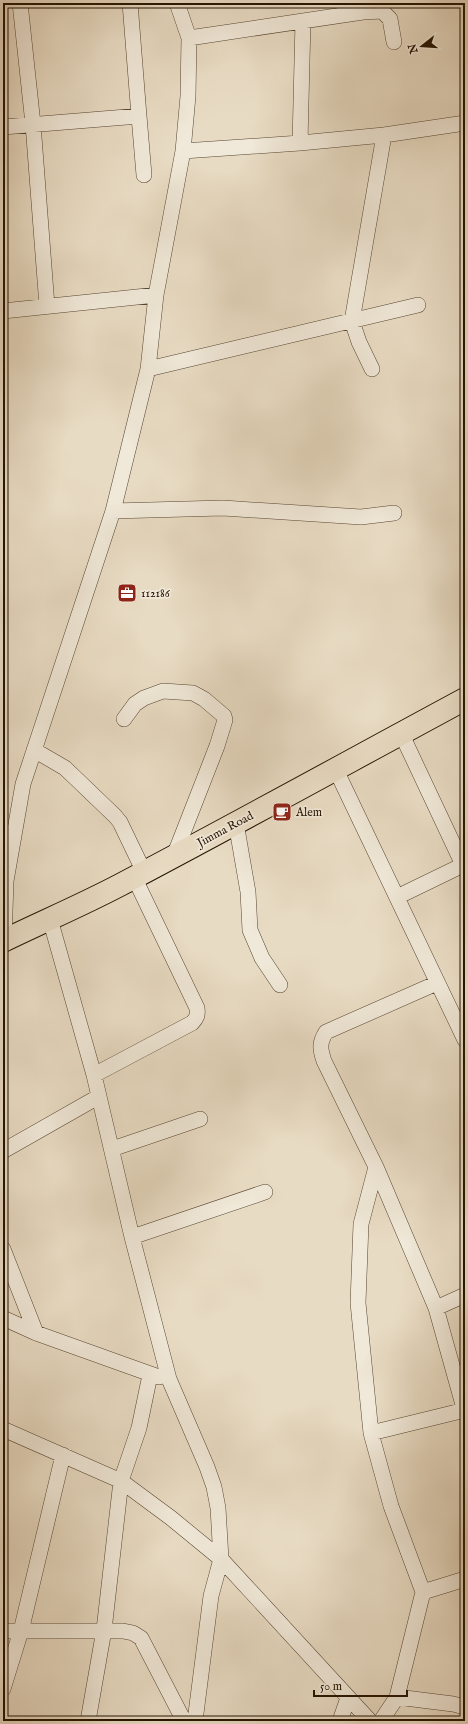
<svg xmlns="http://www.w3.org/2000/svg" width="468" height="1724" viewBox="0 0 468 1724" font-family="'IM FELL English',serif">
<rect width="100%" height="100%" fill="#e8dbc3"/>
<filter id="stains"><feTurbulence type="fractalNoise" baseFrequency=".005" numOctaves="4"/><feColorMatrix values="0 0 0 0 .2 0 0 0 0 .09 0 0 0 0 .02 0 0 0 .5 -.17"/></filter>
<radialGradient id="worn" r=".72"><stop offset=".6" stop-color="#630" stop-opacity="0"/><stop offset="1" stop-color="#630" stop-opacity=".3"/></radialGradient>
<g fill="none" stroke-linecap="round" stroke-linejoin="round">
<g stroke="#564531" stroke-width="16">
<path id="street" d="M20,3L33,124L47,306
M130,3L139,116
M189,38L363,12L382,11L390,19L394,42
M3,127L139,116L144,175
M300,143L303,21
M183,151L300,143L384,135L465,123
M3,311L156,295
M148,369L418,305
M372,369L359,342L352,321L384,135
M113,511L223,508L361,517L394,513
M124,719L135,704L144,698L163,691L193,693L204,699L224,716L225,720L217,746L174,856
M401,733L465,869
M34,750L65,768L115,816L120,822L144,872
M336,770L465,1040
M236,823L248,892L250,930L262,958L280,985
M397,897L463,865
M50,919L94,1075L132,1237L169,1379L207,1467L214,1487L218,1508L221,1559L211,1596L195,1721
M4,941L6,881L23,784L113,511L148,369L156,295L183,151L188,96L189,38L177,3
M437,983L326,1032C319,1043 320,1049 324,1061L376,1167L436,1308L465,1412
M94,1075L192,1023C197,1018 198,1015 197,1008L134,877
M112,1149L200,1119
M3,1151L98,1097
M376,1167L361,1224L358,1303L371,1433L391,1506L423,1592L397,1697L381,1721
M132,1237L265,1192
M3,1249L36,1333
M436,1308L465,1295
M3,1318L36,1333L159,1377
M3,1429L121,1481L171,1518L221,1559L370,1721
M371,1433L465,1410
M423,1592L465,1579
M3,1631H123L133,1633L141,1638L184,1721
M3,1689L21,1631L63,1455
M397,1697L453,1704L465,1707
M88,1721L104,1630L121,1481L139,1428L150,1375
M340,1721L348,1698"/>
</g>
<g stroke="#251300" stroke-width="24">
<path id="highway" d="M3,941C42,922 82,905 120,885C236,824 350,761 465,699"/>
</g>
<use href="#street" stroke="#f0e8d8" stroke-width="15"/>
<use href="#highway" stroke="#e8dbc3" stroke-width="22"/>
</g>
<defs>
<g id="office-square" transform="scale(1)"><rect x="-9" y="-9" width="18" height="18" rx="4" fill="#8f2418" stroke="#f0e8d8"/><path d="M-6-3h4V-5.5h4V-3h4V5H-6ZM-1-4.5V-3h2v-1.5ZM-6 0V1H6V0Z" fill="#fff"/></g>
<g id="cafe-square" transform="scale(1)"><rect x="-9" y="-9" width="18" height="18" rx="4" fill="#8f2418" stroke="#f0e8d8"/><path d="M-5.5-4.5H6V0H3Q3 3.5 0 3.5H-2.5Q-5.5 3.5-5.5 0ZM3-3.2v2h1.7v-2ZM-6 4.5H4V6H-6Z" fill="#fff"/></g>
</defs>
<g fill-rule="evenodd">
<use href="#office-square" x="127" y="593"/>
<use href="#cafe-square" x="282" y="812"/>
</g>
<g text-anchor="middle" stroke-width="3.5" stroke-linejoin="round" paint-order="stroke">
<g font-size="12" fill="#251300" stroke="#f0e8d8" text-anchor="start">
<text x="141" y="597">112186</text>
<text x="296" y="816">Alem</text>
</g>
<g font-size="12" fill="#251300" stroke="#f0e8d8">
<text transform="translate(225 829) rotate(-28)" y="4">Jimma Road</text>
</g>
</g>
<rect width="468" height="1724" fill="none" stroke="#e8dbc3" stroke-width="16"/>
<rect x="4" y="4" width="460" height="1716" fill="none" stroke="#251300" stroke-width="2"/>
<rect x="8" y="8" width="452" height="1708" fill="none" stroke="#251300"/>
<g transform="translate(422 46) rotate(253)" stroke="#f0e8d8" stroke-width="3" paint-order="stroke">
<path d="M0-3L7 15L0 10L-7 15Z" fill="#251300"/>
<text y="-6" font-size="11" font-weight="bold" text-anchor="middle" fill="#251300">N</text>
</g>
<path d="M314 1690v6h93v-6" fill="none" stroke="#251300" stroke-width="2"/>
<text x="320" y="1690" font-size="12" fill="#251300" stroke="#f0e8d8" stroke-width="3" paint-order="stroke">50 m</text>
<rect width="100%" height="100%" filter="url(#stains)"/>
<rect width="100%" height="100%" fill="url(#worn)"/>
</svg>
